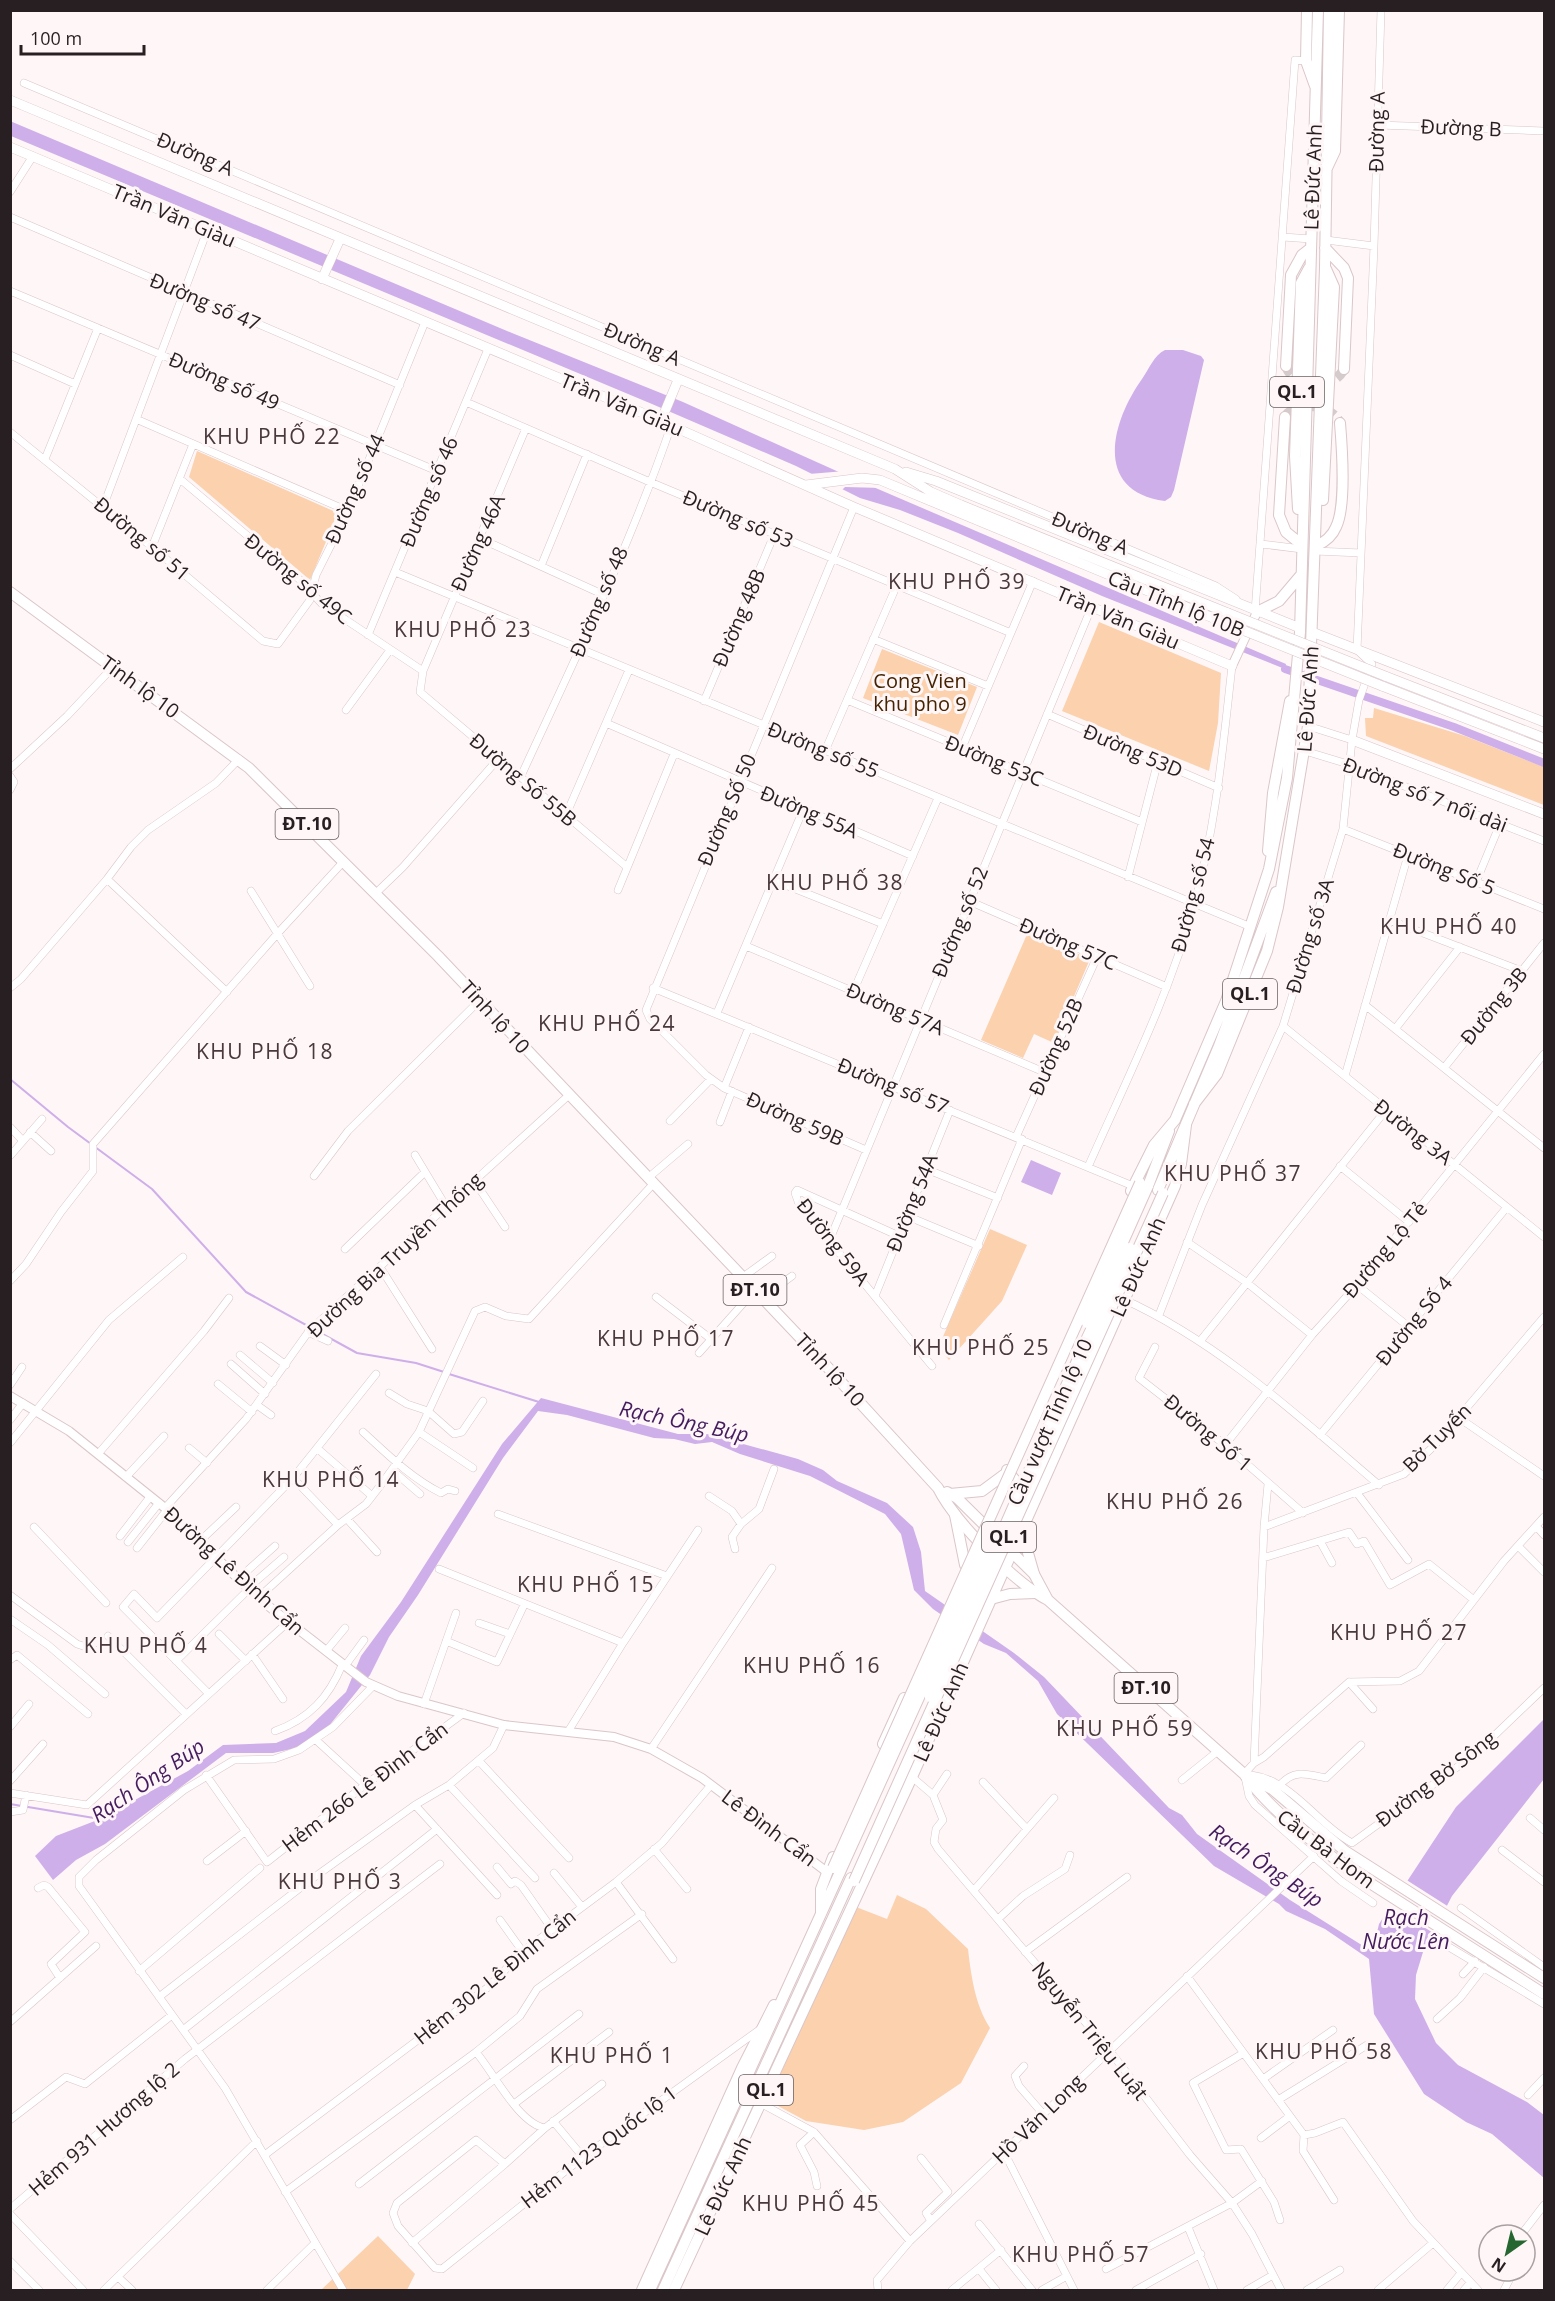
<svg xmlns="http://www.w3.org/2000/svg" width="1555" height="2301" viewBox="0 0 1555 2301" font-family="'Open Sans',sans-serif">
<rect width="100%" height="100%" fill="#fef6f7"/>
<path fill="#fbd1ae" d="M197,451L338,513L310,580L189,477Z
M1099,622L1221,673L1218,723L1209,771L1062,711Z
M882,649L977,687L958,735L863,698Z
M1374,708L1465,736L1544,767V805L1366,736L1365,718H1373Z
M1028,932L1090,959L1054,1043L1034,1034L1023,1058L981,1040Z
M990,1229L1027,1245L1002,1301L949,1360L938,1348Z
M897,1895L926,1909L968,1949C971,1975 975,2005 990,2028L961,2083L903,2122L864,2130L806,2121L767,2100L856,1907L887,1919Z
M378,2236L415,2274L407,2290H321Z"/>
<path fill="#ceafe9" d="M10,121L512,333L683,402L850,477L1286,664L1285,669L1102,596L958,533L900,510L860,498L796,466L652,404L11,136Z
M1165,350H1183L1201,356L1204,360L1174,490L1171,497L1165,501C1092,491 1112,421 1142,379C1149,369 1154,355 1165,350Z
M1031,1160L1061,1173L1052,1195L1021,1182Z
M541,1398L678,1434H707L798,1459L823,1470L837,1481L887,1503L913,1527L921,1552L925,1591L1014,1653L1044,1677L1169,1808L1182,1815L1197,1834L1290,1900L1368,1949L1374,1945L1379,1924L1456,1807L1544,1719V1779L1452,1896L1423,1952L1416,1975L1415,1999L1436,2043L1458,2065L1527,2102L1544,2115V2178L1492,2134L1466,2122L1424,2094L1374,2014L1369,1959L1325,1929L1286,1911L1279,1904L1214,1866L1057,1714L1038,1681L1006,1653L984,1644L933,1609L914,1590L901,1534L885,1514L810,1476L740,1454L712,1442L695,1444L674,1439L654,1438L567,1415L538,1411L503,1458L418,1595L389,1637L370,1675L324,1732L301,1747L273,1753H226L105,1844L76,1860L53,1880L35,1856L56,1836L100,1819L188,1771L223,1745L276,1743L305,1731L346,1692L361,1656L401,1602L502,1444Z"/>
<path fill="#fef6f7" d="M845,471L901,496L882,488L845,487L841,491L809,474Z
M1405,1879L1449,1907L1435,1934L1388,1905Z"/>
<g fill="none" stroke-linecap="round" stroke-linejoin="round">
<path stroke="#ceafe9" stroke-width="2" d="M10,1079L68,1127L152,1189L246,1292L357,1353L416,1363L444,1372
M449,1374L539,1402
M10,1804L100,1819"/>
<path stroke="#ceafe9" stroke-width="8" d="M1285,669L1454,727L1544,763"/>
<path stroke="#d3cbcc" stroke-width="10" stroke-dasharray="10 5" stroke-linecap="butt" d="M1286,366C1294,390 1333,391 1344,369
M1285,417C1296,399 1331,404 1340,423"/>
<g stroke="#dbc6c9" stroke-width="8">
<path id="minor" d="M24,83L1216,586L1236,599
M1378,125L1544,131
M10,192L33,156
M10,217L400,385
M1283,237L1311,239
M1326,240L1374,246
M10,291L437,471
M10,355L75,384
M466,402L650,482L1011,633
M136,419L348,511
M526,428L423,671L420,692L627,867
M10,432L152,547L263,641L278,644L310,600L316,575L348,511L425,322
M45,459L98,328
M180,479L299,579L322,604L423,671
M103,507L207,231
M854,507L646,1010L650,1019L706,1075L724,1088L866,1150
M481,539L602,594
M1261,544L1302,549
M152,547L193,444
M1315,551L1361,553
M541,566L587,454
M395,572L1251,927
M1255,612L1295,60L1306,61
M368,635L488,349
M873,639L988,686
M847,700L1142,822
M704,701L774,535
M346,710L390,650
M1047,714L1219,788
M606,723L913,856
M1308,726L1352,740
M962,748L1033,581
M825,751L896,587
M1305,751L1348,764L1544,841
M10,769L67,716L113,667
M10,776L14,782L10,790
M521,776C574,661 630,546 671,426
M566,815L629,670
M1343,829L1544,909
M1128,877L1158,761
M107,879L227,992
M773,880L883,924
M1476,882L1500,824
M618,890L674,754
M251,891L310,986
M376,893L403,867L499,758
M969,901L1167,987
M1389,920L1522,971
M746,946L1044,1072
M10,988L21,979L107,879L131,847L148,830L216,783L239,759
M653,988L1133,1186
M853,992L938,798
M1365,1005L1544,1148
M717,1013L803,810
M1283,1026L1544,1237
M1395,1029L1460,947
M1444,1068L1544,943
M1345,1076L1408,855
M724,1088L749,1027
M670,1121L711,1079
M720,1122L732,1091
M10,1127L23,1141
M30,1132L51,1151
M1016,1137L1097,957
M415,1155L447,1208
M10,1156L42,1119
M1340,1166L1409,1222
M1088,1167C1126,1081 1169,996 1194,905C1216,827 1223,746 1232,666
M926,1169L998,1198
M314,1176L348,1131L480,1000
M648,1178L688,1144
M475,1182L505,1227
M907,1216L979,1246
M899,1236L797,1190L795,1193L799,1204L932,1366
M830,1239L1092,606
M1187,1242L1246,1282L1312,1335
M345,1249L425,1172
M380,1267L432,1349
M743,1277L772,1256
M10,1281L26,1264L61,1212L93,1171V1144L278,933L344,861
M1357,1285L1409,1327
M875,1296L950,1110
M656,1297L711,1339
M762,1298L792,1276
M1123,1299C1220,1343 1299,1417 1379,1485
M1159,1315L1202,1205L1283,1026L1343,829L1352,740L1359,700L1372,664L1357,650L1374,246L1381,10
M944,1325L1022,1139
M308,1332L328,1341
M1201,1340L1386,1110
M260,1346L286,1365
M1155,1347L1139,1378L1225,1445L1303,1513
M699,1353L755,1290
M240,1355L273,1383
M231,1364L265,1394
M218,1384L252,1412
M10,1385L22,1367
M389,1393L407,1404L428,1411L454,1434L462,1432L483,1401
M257,1405L271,1415
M1459,1418L1544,1476
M10,1420L23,1403
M363,1432C387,1454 411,1478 441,1493L448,1489L455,1491
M419,1432L473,1468
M1320,1435L1507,1207
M10,1443L109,1320L183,1257
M1225,1445L1312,1335L1357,1285L1544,1054
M189,1448L207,1463
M318,1449L372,1496
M98,1454L204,1331L229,1298
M392,1470L420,1494
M126,1477L164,1436
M293,1478L338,1525
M1357,1493L1408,1560
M709,1496L732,1511L741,1524L732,1537L735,1549
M165,1508L246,1419L309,1331L569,1095
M498,1514L667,1576
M347,1519L377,1552
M741,1524L759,1509L774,1469
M1536,1526L1544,1535
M34,1527L106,1603
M1264,1527L1404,1474L1435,1445L1544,1317
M120,1536L150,1497
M200,1541L236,1507
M1320,1541L1332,1563
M128,1542L159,1503
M1518,1546L1544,1572
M137,1548L167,1510
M1263,1558L1349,1532L1357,1544L1364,1541L1390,1585L1429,1564L1474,1600
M439,1569L623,1643
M238,1579L275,1546
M248,1588L284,1557
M10,1595L77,1644L95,1650
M258,1598L338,1525L366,1504L380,1486L419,1432L475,1311L485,1307L506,1316L529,1319L654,1183
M10,1619L48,1645L105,1694
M479,1623L510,1634
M219,1634L246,1661
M108,1636L186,1714
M446,1641L497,1662L524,1605
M326,1651L345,1628
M252,1654L283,1699
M10,1660L17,1655L88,1714
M176,1661L249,1589
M345,1666L364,1640
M1349,1682L1373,1709
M209,1694L123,1607L134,1594L157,1618L293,1478L376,1374
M424,1704L456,1613
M10,1727L29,1704
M569,1730L623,1643L698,1530
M275,1731C309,1719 329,1697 342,1665
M316,1740L365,1785
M651,1749L772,1568
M479,1761L569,1858
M1254,1763L1264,1757L1349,1682L1400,1681L1419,1671L1504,1561L1544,1517
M1244,1774L1254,1763L1264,1527L1268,1484
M206,1775L267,1862L365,1785L464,1713
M1251,1775C1292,1780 1317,1824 1352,1843L1474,1755L1544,1688
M912,1777L933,1795L943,1820L936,1829L934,1842L938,1849L1109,2050L1190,2155L1232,2203L1252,2234L1281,2290
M1245,1777L1249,1796L1255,1805L1341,1881L1373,1903
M1182,1780L1218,1751
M10,1781L43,1744
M983,1782L1027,1829
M449,1785L535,1878
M1280,1785C1294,1769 1306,1774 1326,1778L1361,1745
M10,1793L87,1805L287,1623
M933,1795L947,1774
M415,1805L497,1895
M10,1812L23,1810L26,1795
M1530,1818L1544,1830
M654,1849L687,1889
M1502,1850L1544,1882
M207,1861L246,1831
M497,1867L511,1884L515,1881L521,1885L552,1929
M554,1873L582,1907
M616,1882L673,1959
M38,1888L44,1885L48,1887L85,1932L51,1964L60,1978
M975,1889L1054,1798
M1461,1908L1544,1967
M998,1919L1023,1896L1065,1869L1070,1855
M500,1920L523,1952
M1439,1941L1544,2004
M1025,1952L1127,1877
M139,1971L260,1868
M1463,1974L1475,1961
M1187,1976L1304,2135L1315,2133L1343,2122L1413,2221L1478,2290
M159,1997L309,1881L415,1805L449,1785L493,1748L504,1725
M1437,2019L1460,1998L1484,1967
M10,2022L96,1946
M183,2030L437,1829
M476,2052C493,2072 519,2124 545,2128L602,2084
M1242,2054L1193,2083L1226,2150L1241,2149L1274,2202L1280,2220
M1024,2066L1015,2076L1019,2086L1044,2115
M1263,2079L1333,2030
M1528,2095L1544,2078
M1278,2100L1367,2045
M760,2103L814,2132L910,2241
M514,2104L609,2032
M10,2120L66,2077L85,2084L172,2015
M553,2121L583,2157
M545,2128L505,2164L476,2140L397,2203L393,2213L398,2226L435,2268L442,2269L583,2157L759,2030
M814,2132L800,2145L814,2172L817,2186
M1304,2135L1303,2151L1334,2200
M1261,2138L1290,2116
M1004,2152L1074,2290
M266,2154L487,1988L526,1949L616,1882L662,1843L711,1785
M921,2158L948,2192L926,2213L931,2221
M359,2184L579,2014
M285,2192L476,2052L520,2016L537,1989L642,1914
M10,2209L185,2059L440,1864
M10,2214L83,2290
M979,2224L1032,2290
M1188,2227L1214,2290
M1524,2231L1544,2205
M412,2243L505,2164
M10,2261L39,2290
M979,2269L996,2290
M1106,2269L1232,2203L1262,2181
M118,2277L132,2290
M104,2290L257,2141
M267,2290L314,2244
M343,2290L225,2088L79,1886V1877L96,1860L184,1790L234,1760L274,1759L299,1750L333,1727L373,1686
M878,2290L877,2280L910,2241L1314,1856
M952,2290L1001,2250
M1042,2290L1067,2276
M1136,2290L1201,2254
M1247,2290L1273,2275
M1307,2290L1340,2270
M1378,2290L1433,2243
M1447,2290L1461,2273
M1464,2290L1470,2283
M1504,2290L1514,2271"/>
</g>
<g stroke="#dbc6c9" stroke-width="10">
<path id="tertiary" d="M1232,666L1257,612
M10,1396L69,1431L165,1508L258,1598L366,1682L398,1696L504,1725L614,1737L651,1749L702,1778L827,1872"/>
</g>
<g stroke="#dbc6c9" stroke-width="10">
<path id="secondary" d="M10,100L895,469L931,492L961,505L1228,613
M10,147L645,414L854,507L1232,666
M322,279L340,239
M661,421L678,380
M906,472L936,481L1300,628
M806,485L862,478L880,480L1225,623
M1312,632L1544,722
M1385,676L1544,738
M1382,686L1544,749
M1352,740L1544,814"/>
</g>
<g stroke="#dbc6c9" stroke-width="12">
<path id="primary" d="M10,592L249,768L438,956L809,1347L938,1488C955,1522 1015,1583 1048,1600L1244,1774C1272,1812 1311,1840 1348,1869L1544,1994
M947,1492L957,1498L1034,1574L1048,1600
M1247,1776L1272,1789L1345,1851L1544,1978"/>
</g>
<g stroke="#dbc6c9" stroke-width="12">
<path id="trunk" d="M1307,10L1306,61L1315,86
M1327,168L1335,151L1339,10
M1325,248L1344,268L1348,278L1344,369
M1286,366L1291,275L1302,255L1311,248
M1285,417L1279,515L1286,532L1302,545
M1323,500L1334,287L1326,269
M1298,509L1295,456L1301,283L1309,268
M1316,546C1325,542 1332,537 1336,527C1346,507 1342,447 1340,423
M1257,612L1279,601L1301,575
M1268,851L1273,793L1290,701
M1194,1104L1217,1074L1267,951L1278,907L1308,726L1325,268L1329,10
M1148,1186L1169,1131
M1158,1190L1219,1046L1276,892
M1131,1191L1154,1145L1175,1120L1226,1001L1269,869L1287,778L1300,632L1318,10
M1007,1470L1018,1484L1031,1488
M950,1494L982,1491L1005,1474
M955,1515L965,1565
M1022,1532L1034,1574
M989,1596L991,1599L1010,1594L1035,1593
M883,1744L904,1698
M821,1914V1889L833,1857
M642,2290L742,2068L774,2005
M650,2290L840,1872
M663,2290L851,1878
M674,2290L912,1777L1175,1186L1181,1164L1186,1125"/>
</g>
<use href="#minor" stroke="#fff" stroke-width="7"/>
<use href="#tertiary" stroke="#fff" stroke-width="8"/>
<use href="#secondary" stroke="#fff" stroke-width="9"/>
<use href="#primary" stroke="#fff" stroke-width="10"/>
<use href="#trunk" stroke="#fff" stroke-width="10"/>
<g stroke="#dbc6c9" stroke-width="10" stroke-linecap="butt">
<path id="secondary-bridge" d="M1228,613L1385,676
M1225,623L1382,686"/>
</g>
<g stroke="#dbc6c9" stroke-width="12" stroke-linecap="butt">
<path id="trunk-bridge" d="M1087,1323L1148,1186
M930,1697L1087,1338L1130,1248
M833,1868L1140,1183
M840,1872L984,1554
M854,1881L1163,1193"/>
</g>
<use href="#secondary-bridge" stroke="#fff" stroke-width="9"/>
<use href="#trunk-bridge" stroke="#fff" stroke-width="10"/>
</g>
<g text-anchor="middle" stroke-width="6" stroke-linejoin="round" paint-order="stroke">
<g fill="#fef6f7" stroke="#686061" stroke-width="1.5">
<rect x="1270" y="377" width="54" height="30" rx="4.5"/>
<rect x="275.5" y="809" width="63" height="30" rx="4.5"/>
<rect x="1223" y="979" width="54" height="30" rx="4.5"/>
<rect x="723.5" y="1275" width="63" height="30" rx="4.5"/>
<rect x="982" y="1522" width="54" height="30" rx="4.5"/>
<rect x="1114.5" y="1673" width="63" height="30" rx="4.5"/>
<rect x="739" y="2075" width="54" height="30" rx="4.5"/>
</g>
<g font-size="18" font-weight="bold" fill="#271f21">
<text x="1297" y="398">QL.1</text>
<text x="307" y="830">ĐT.10</text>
<text x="1250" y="1000">QL.1</text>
<text x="755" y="1296">ĐT.10</text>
<text x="1009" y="1543">QL.1</text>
<text x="1146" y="1694">ĐT.10</text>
<text x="766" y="2096">QL.1</text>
</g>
<g font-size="20" fill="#271f21" stroke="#fef6f7">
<text transform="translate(1461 128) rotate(2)" y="7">Đường B</text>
<text transform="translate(1377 132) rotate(-89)" y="7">Đường A</text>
<text transform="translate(195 154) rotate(23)" y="7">Đường A</text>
<text transform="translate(1313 177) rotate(-88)" y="7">Lê Đức Anh</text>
<text transform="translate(174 216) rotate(23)" y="7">Trần Văn Giàu</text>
<text transform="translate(205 302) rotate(23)" y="7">Đường số 47</text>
<text transform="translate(642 344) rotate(23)" y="7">Đường A</text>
<text transform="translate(224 381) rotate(23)" y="7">Đường số 49</text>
<text transform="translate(622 405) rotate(23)" y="7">Trần Văn Giàu</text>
<text transform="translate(355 489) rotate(-66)" y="7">Đường số 44</text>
<text transform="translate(429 492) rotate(-67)" y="7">Đường số 46</text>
<text transform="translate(738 519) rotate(23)" y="7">Đường số 53</text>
<text transform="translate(1090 533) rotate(23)" y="7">Đường A</text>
<text transform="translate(142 539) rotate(40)" y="7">Đường số 51</text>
<text transform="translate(478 543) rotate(-66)" y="7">Đường 46A</text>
<text transform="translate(298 579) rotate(39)" y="7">Đường số 49C</text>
<text transform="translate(599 602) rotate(-67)" y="7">Đường số 48</text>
<text transform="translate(1176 604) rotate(22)" y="7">Cầu Tỉnh lộ 10B</text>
<text transform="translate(739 618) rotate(-67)" y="7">Đường 48B</text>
<text transform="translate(1118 618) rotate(23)" y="7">Trần Văn Giàu</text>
<text transform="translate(140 687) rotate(36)" y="7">Tỉnh lộ 10</text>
<text transform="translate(1308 699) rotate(-86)" y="7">Lê Đức Anh</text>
<text transform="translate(823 750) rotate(22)" y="7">Đường số 55</text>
<text transform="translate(1133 751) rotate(23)" y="7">Đường 53D</text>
<text transform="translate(994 761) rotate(22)" y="7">Đường 53C</text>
<text transform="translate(523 780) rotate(40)" y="7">Đường Số 55B</text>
<text transform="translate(1425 795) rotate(21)" y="7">Đường số 7 nối dài</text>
<text transform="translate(727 810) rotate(-67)" y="7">Đường Số 50</text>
<text transform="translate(809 812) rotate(23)" y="7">Đường 55A</text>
<text transform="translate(1444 869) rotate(22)" y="7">Đường Số 5</text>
<text transform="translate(1193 895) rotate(-75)" y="7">Đường số 54</text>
<text transform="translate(960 922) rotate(-68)" y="7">Đường số 52</text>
<text transform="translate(1310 936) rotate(-73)" y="7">Đường số 3A</text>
<text transform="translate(1068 944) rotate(23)" y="7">Đường 57C</text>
<text transform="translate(1494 1006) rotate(-51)" y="7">Đường 3B</text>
<text transform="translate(895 1009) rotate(23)" y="7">Đường 57A</text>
<text transform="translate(495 1017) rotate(47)" y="7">Tỉnh lộ 10</text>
<text transform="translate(1056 1047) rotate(-66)" y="7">Đường 52B</text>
<text transform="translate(893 1086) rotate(22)" y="7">Đường số 57</text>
<text transform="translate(795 1119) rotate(24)" y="7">Đường 59B</text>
<text transform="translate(1413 1132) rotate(38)" y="7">Đường 3A</text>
<text transform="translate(912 1203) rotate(-68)" y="7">Đường 54A</text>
<text transform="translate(833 1242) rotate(52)" y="7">Đường 59A</text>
<text transform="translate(1385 1250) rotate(-50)" y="7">Đường Lộ Tẻ</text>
<text transform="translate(395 1255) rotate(-43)" y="7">Đường Bia Truyền Thống</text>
<text transform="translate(1138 1267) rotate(-66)" y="7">Lê Đức Anh</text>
<text transform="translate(1414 1321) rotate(-51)" y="7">Đường Số 4</text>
<text transform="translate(830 1370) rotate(47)" y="7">Tỉnh lộ 10</text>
<text transform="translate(1050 1422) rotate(-66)" y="7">Cầu vượt Tỉnh lộ 10</text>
<text transform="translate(1208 1433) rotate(40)" y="7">Đường Số 1</text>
<text transform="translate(1437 1438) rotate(-45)" y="7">Bờ Tuyến</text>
<text transform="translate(234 1571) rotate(42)" y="7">Đường Lê Đình Cẩn</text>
<text transform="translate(941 1712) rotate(-66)" y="7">Lê Đức Anh</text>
<text transform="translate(1436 1779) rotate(-37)" y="7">Đường Bờ Sông</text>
<text transform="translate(365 1787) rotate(-37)" y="7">Hẻm 266 Lê Đình Cẩn</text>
<text transform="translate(769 1828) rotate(37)" y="7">Lê Đình Cẩn</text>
<text transform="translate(1326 1849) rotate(37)" y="7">Cầu Bà Hom</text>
<text transform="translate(495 1977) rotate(-39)" y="7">Hẻm 302 Lê Đình Cẩn</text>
<text transform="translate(1090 2031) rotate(51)" y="7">Nguyễn Triệu Luật</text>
<text transform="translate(1038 2119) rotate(-44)" y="7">Hồ Văn Long</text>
<text transform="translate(104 2129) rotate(-41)" y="7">Hẻm 931 Hương lộ 2</text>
<text transform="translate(599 2147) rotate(-37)" y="7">Hẻm 1123 Quốc lộ 1</text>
<text transform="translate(723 2186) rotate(-65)" y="7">Lê Đức Anh</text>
</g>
<g font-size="20" fill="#452300" stroke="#fef6f7">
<text x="920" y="688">Cong Vien<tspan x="920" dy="23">khu pho 9</tspan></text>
</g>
<g font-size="21" letter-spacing="1.5" fill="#49383c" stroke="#fef6f7">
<text x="272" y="444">KHU PHỐ 22</text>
<text x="957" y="589">KHU PHỐ 39</text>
<text x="463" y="637">KHU PHỐ 23</text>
<text x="835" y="890">KHU PHỐ 38</text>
<text x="1449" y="934">KHU PHỐ 40</text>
<text x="607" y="1031">KHU PHỐ 24</text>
<text x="265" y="1059">KHU PHỐ 18</text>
<text x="1233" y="1181">KHU PHỐ 37</text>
<text x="666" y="1346">KHU PHỐ 17</text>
<text x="981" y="1355">KHU PHỐ 25</text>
<text x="331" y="1487">KHU PHỐ 14</text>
<text x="1175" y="1509">KHU PHỐ 26</text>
<text x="586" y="1592">KHU PHỐ 15</text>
<text x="1399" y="1640">KHU PHỐ 27</text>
<text x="146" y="1653">KHU PHỐ 4</text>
<text x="812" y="1673">KHU PHỐ 16</text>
<text x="1125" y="1736">KHU PHỐ 59</text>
<text x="340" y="1889">KHU PHỐ 3</text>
<text x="1324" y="2059">KHU PHỐ 58</text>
<text x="612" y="2063">KHU PHỐ 1</text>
<text x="811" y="2211">KHU PHỐ 45</text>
<text x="1081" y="2262">KHU PHỐ 57</text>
</g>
<g font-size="21" font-style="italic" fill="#441c5f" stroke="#fef6f7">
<text transform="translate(684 1422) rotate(12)" y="7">Rạch Ông Búp</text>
<text transform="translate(148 1781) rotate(-34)" y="7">Rạch Ông Búp</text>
<text transform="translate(1266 1866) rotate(34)" y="7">Rạch Ông Búp</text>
<text x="1406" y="1925">Rạch<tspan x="1406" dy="24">Nước Lên</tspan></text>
</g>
</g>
<rect width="1555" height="2301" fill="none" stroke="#271f21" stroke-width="24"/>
<g transform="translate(1507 2253) rotate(214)"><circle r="28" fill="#fef6f7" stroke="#a8a0a1" stroke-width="1.5"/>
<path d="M0-4.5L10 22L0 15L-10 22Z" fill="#266630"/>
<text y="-9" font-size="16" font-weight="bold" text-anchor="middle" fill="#271f21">N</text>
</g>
<path d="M21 45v9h123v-9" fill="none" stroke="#271f21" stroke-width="3"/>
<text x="30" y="45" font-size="18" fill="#271f21" stroke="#fef6f7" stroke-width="4.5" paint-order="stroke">100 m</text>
</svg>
